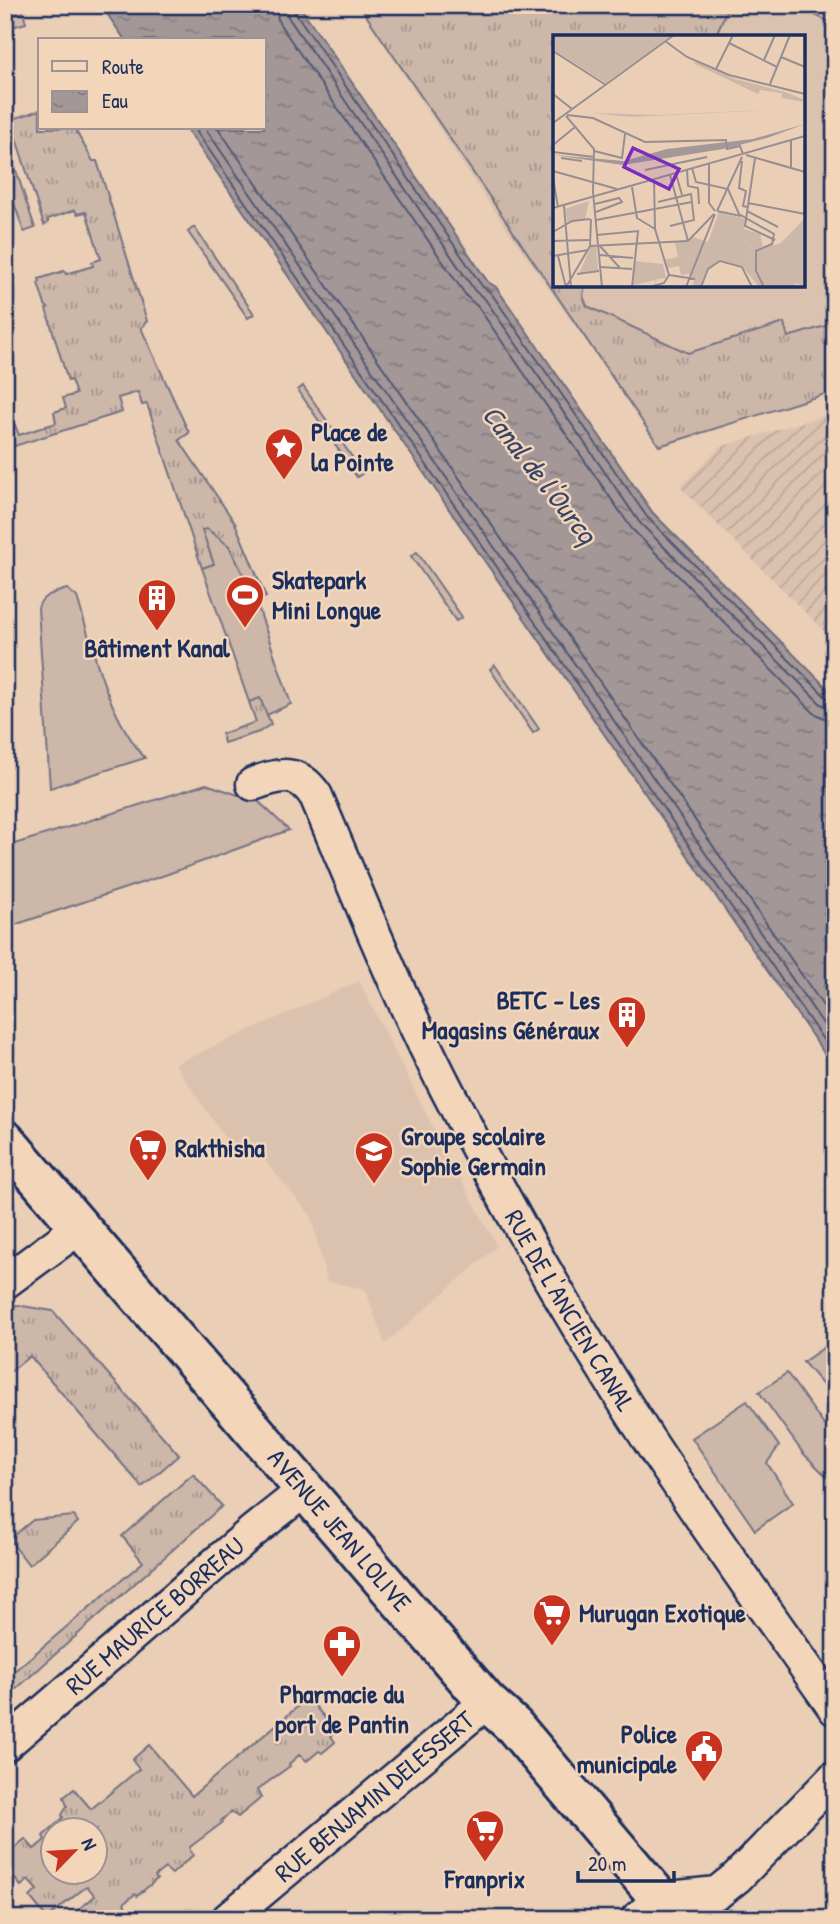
<svg xmlns="http://www.w3.org/2000/svg" width="840" height="1924" viewBox="0 0 840 1924" font-family="'Patrick Hand',sans-serif">
<defs>
<pattern id="industrial-furrows" width="10" height="10" patternUnits="userSpaceOnUse" patternTransform="scale(1.75)"><rect width="10" height="10" fill="#dbc2af"/><path d="M-1 1l2-2M0 10L10 0M9 11l2-2" fill="none" stroke="#bba799"/></pattern>
<pattern id="grass-tufts" width="24" height="20" patternUnits="userSpaceOnUse" patternTransform="scale(1.75)"><rect width="24" height="20" fill="#ccb7a9"/><path d="M3 7l-1-3M5 7V3M7 7l1-3M15 17l-1-3M17 17v-4M19 17l1-3" fill="none" stroke="#a5958d"/></pattern>
<pattern id="water-ripples" width="26" height="14" patternUnits="userSpaceOnUse" patternTransform="scale(1.75)"><rect width="26" height="14" fill="#a39797"/><path d="M2 4q2-2 4 0t4 0M15 11q2-2 4 0t4 0" fill="none" stroke="#847c7e"/></pattern>
</defs>
<rect width="100%" height="100%" fill="#eaceb5"/>
<filter id="ink" filterUnits="userSpaceOnUse"><feTurbulence type="fractalNoise" baseFrequency=".0143" numOctaves="2"/><feDisplacementMap in="SourceGraphic" scale="14" xChannelSelector="R" yChannelSelector="G"/><feConvolveMatrix kernelMatrix="1 2 1 2 8 2 1 2 1" color-interpolation-filters="sRGB"/></filter>
<g filter="url(#ink)">
<path fill="#dbc2af" fill-rule="evenodd" d="M358,5H835V323L619,389L475,183ZM555,37H803V285H555Z
M359,981L441,1143L497,1246L385,1344L365,1289L327,1281L311,1216L246,1138L232,1148L175,1064Z"/>
<path fill="url(#industrial-furrows)" d="M835,412V642L680,487L720,447Z"/>
<path fill="url(#grass-tufts)" stroke="#747384" stroke-width="2" fill-rule="evenodd" d="M359,5H729L715,37H555V285H585L583,296L587,306L688,353L784,323L788,337L835,323V391L659,446Z
M795,5H835V25Z
M40,110V128H74L93,161H97L147,321L141,328L189,433L179,440L235,523L266,597L256,601L229,546L202,530L214,564L202,568L147,404L142,405L138,392L118,398L122,412L5,449V428L15,425L19,435L56,423L54,412L66,408L63,398L76,394L71,380L68,381L46,309L48,308L45,305L38,283L40,282L39,279L64,271L66,274L93,266L92,262L101,259L86,212L77,214L75,210L48,219V223L44,225L10,120Z
M5,137L35,228L24,232L5,177Z
M260,697L271,724L259,732L224,743L222,734L256,722L249,702Z
M16,1305L53,1311L179,1455L142,1487L30,1356L5,1376V1313Z
M193,1474L222,1506L5,1699V1679L143,1562L122,1536Z
M74,1516L78,1522L29,1565L12,1543V1537L33,1520Z
M308,1698L336,1731L331,1736L335,1742L322,1753L319,1751L307,1761L299,1755L289,1764L290,1766L257,1790L261,1798L238,1817L231,1812L221,1821L222,1823L190,1847V1851L193,1855L172,1874L165,1868L155,1876L157,1879L137,1896L135,1894L124,1903L128,1911L119,1919H67L95,1896L87,1886L47,1918L30,1897L37,1890L28,1880L21,1886L5,1867V1856L25,1839L34,1849L45,1840L43,1836L63,1818L62,1815L67,1806L64,1797L74,1789L91,1809L139,1769L132,1760L149,1745L192,1796ZM52,1829H94V1871H52Z"/>
<path fill="#ccb7a9" stroke="#747384" stroke-width="2" d="M23,12L26,23L5,29V19Z
M194,227L254,314L248,318L188,232Z
M303,386L363,473L357,477L298,390Z
M207,529L229,546L256,601L291,704L267,715L260,698L249,702L202,568L214,564L202,530Z
M417,552L462,617L456,621L411,556Z
M67,589L77,597C94,652 107,714 145,758L50,788L38,608C42,594 54,593 67,589Z
M495,665L539,729L533,733L490,669Z
M206,784L259,802L289,830L165,875L5,928V847Z
M835,1340V1399L803,1362Z
M787,1373L824,1425L835,1419V1475L829,1479L803,1453L759,1392Z
M747,1401L779,1446L767,1463L793,1503L755,1530L692,1438Z"/>
<path fill="url(#water-ripples)" stroke="#6d6d80" stroke-width="2" d="M101,5H299L488,282L496,287L653,513L835,696V1069L186,128H264V40H125Z"/>
<g fill="none" stroke-linecap="round" stroke-linejoin="round">
<path stroke="#515975" stroke-width="2" d="M275,5L279,23L467,297L478,307L632,529L814,713L824,718L835,720
M285,5L288,17L475,291L485,299L640,523L821,704L835,710
M294,5L295,12L482,286L491,293L647,517L827,698L835,701
M194,128L835,1057
M205,128L835,1041
M218,128L835,1023"/>
<g stroke="#1b2f5e" stroke-width="37">
<g id="minor">
<path id="s1" d="M253,784C280,774 298,769 316,796C358,895 398,995 447,1090C508,1209 575,1327 648,1439C708,1530 772,1619 835,1709"/>
<path d="M5,1282L80,1227"/>
<path id="s2" d="M5,1745L252,1532L306,1489"/>
<path id="s3" d="M228,1919L487,1702"/>
<path d="M637,1919L660,1899L717,1893L737,1877L835,1777"/>
</g>
</g>
<g stroke="#1b2f5e" stroke-width="44">
<g id="major">
<path id="s4" d="M5,1140L487,1702L514,1726L677,1919"/>
</g>
</g>
<use href="#minor" stroke="#f3d5b9" stroke-width="32"/>
<use href="#major" stroke="#f3d5b9" stroke-width="38"/>
</g>
</g>
<defs>
<g id="sight-pin" transform="scale(2.0125)"><path d="M0 17L-7.5 6A9.5 9.5 0 1 1 7.5 6Z" fill="#c8321e" stroke="#f3d5b9"/><path d="M0-6L1.8-2.2L6-1.7L2.9 1.2L3.7 5.4L0 3.3L-3.7 5.4L-2.9 1.2L-6-1.7L-1.8-2.2Z" fill="#fff"/></g>
<g id="stadium-pin" transform="scale(2.0125)"><path d="M0 17L-7.5 6A9.5 9.5 0 1 1 7.5 6Z" fill="#c8321e" stroke="#f3d5b9"/><path d="M0-5a6.5 5 0 1 0 0 10a6.5 5 0 1 0 0-10ZM-3.5-1.8h7v3.6h-7Z" fill="#fff"/></g>
<g id="building-pin" transform="scale(2.0125)"><path d="M0 17L-7.5 6A9.5 9.5 0 1 1 7.5 6Z" fill="#c8321e" stroke="#f3d5b9"/><path d="M-4-6H4V6H1V3H-1V6H-4ZM-2.5-4.3h1.7v1.8h-1.7ZM.8-4.3h1.7v1.8H.8ZM-2.5-1h1.7V.8h-1.7ZM.8-1h1.7V.8H.8Z" fill="#fff"/></g>
<g id="supermarket-pin" transform="scale(2.0125)"><path d="M0 17L-7.5 6A9.5 9.5 0 1 1 7.5 6Z" fill="#c8321e" stroke="#f3d5b9"/><path d="M-6-5.5h2.5l.6 2H6L4.5 2H-2.5L-4.4-4H-6ZM-1.5 3.2a1.3 1.3 0 1 0 .1 0ZM3 3.2a1.3 1.3 0 1 0 .1 0Z" fill="#fff"/></g>
<g id="school-pin" transform="scale(2.0125)"><path d="M0 17L-7.5 6A9.5 9.5 0 1 1 7.5 6Z" fill="#c8321e" stroke="#f3d5b9"/><path d="M0-5L7-2L0 1L-7-2ZM-4 1L0 2.5L4 1V4Q0 6-4 4Z" fill="#fff"/></g>
<g id="pharmacy-pin" transform="scale(2.0125)"><path d="M0 17L-7.5 6A9.5 9.5 0 1 1 7.5 6Z" fill="#c8321e" stroke="#f3d5b9"/><path d="M-2-6h4v4h4v4h-4v4h-4v-4h-4v-4h4Z" fill="#fff"/></g>
<g id="civic-pin" transform="scale(2.0125)"><path d="M0 17L-7.5 6A9.5 9.5 0 1 1 7.5 6Z" fill="#c8321e" stroke="#f3d5b9"/><path d="M-.6-6.5H3V-4.5H.6V-3L4-1V1h2V6H-6V1h2V-1L-.6-3ZM-1.2 2.5V6h2.4V2.5Z" fill="#fff"/></g>
</defs>
<g fill-rule="evenodd">
<use href="#sight-pin" x="284" y="447"/>
<use href="#stadium-pin" x="245" y="595"/>
<use href="#building-pin" x="157" y="598"/>
<use href="#building-pin" x="627" y="1015"/>
<use href="#supermarket-pin" x="148" y="1148"/>
<use href="#school-pin" x="374" y="1151"/>
<use href="#supermarket-pin" x="552" y="1613"/>
<use href="#pharmacy-pin" x="342" y="1644"/>
<use href="#civic-pin" x="704" y="1749"/>
<use href="#supermarket-pin" x="485" y="1829"/>
</g>
<g text-anchor="middle" stroke-width="5" stroke-linejoin="round" paint-order="stroke">
<g font-size="26" font-weight="bold" fill="#1b2f5e" stroke="#f3d5b9" text-anchor="start">
<text x="311" y="441">Place de<tspan x="311" dy="30">la Pointe</tspan></text>
<text x="272" y="589">Skatepark<tspan x="272" dy="30">Mini Longue</tspan></text>
<text x="157" y="657" text-anchor="middle">Bâtiment Kanal</text>
<text x="600" y="1009" text-anchor="end">BETC - Les<tspan x="600" dy="30">Magasins Généraux</tspan></text>
<text x="401" y="1145">Groupe scolaire<tspan x="401" dy="30">Sophie Germain</tspan></text>
<text x="175" y="1157">Rakthisha</text>
<text x="579" y="1622">Murugan Exotique</text>
<text x="342" y="1703" text-anchor="middle">Pharmacie du<tspan x="342" dy="30">port de Pantin</tspan></text>
<text x="677" y="1743" text-anchor="end">Police<tspan x="677" dy="30">municipale</tspan></text>
<text x="485" y="1888" text-anchor="middle">Franprix</text>
</g>
<g font-size="26" fill="#1b2f5e" stroke="#f3d5b9">
<text dy="9" stroke="none"><textPath href="#s1" startOffset="646">RUE DE L'ANCIEN CANAL</textPath></text>
<text dy="9" stroke="none"><textPath href="#s4" startOffset="514">AVENUE JEAN LOLIVE</textPath></text>
<text dy="9" stroke="none"><textPath href="#s2" startOffset="198">RUE MAURICE BORREAU</textPath></text>
<text dy="9" stroke="none"><textPath href="#s3" startOffset="191">RUE BENJAMIN DELESSERT</textPath></text>
</g>
<g font-size="28" font-style="italic" fill="#364469" stroke="#f3d5b9">
<text transform="translate(540 474) rotate(52)" y="10">Canal de l'Ourcq</text>
</g>
</g>
<g transform="translate(553 35)">
<rect width="252" height="252" fill="#eaceb5"/>
<path d="M145,27L182,44L232,57L252,65V67L229,63V58L207,55L205,59L140,28ZM234,74L78,82L39,78L106,80Z" fill="#ccb7a9"/>
<path d="M0,0H119L53,48L0,15ZM38,211H43L45,235L26,239Z" fill="#ccb7a9"/>
<path d="M36,166L32,184L15,189L12,174ZM166,177L192,184L191,194L207,199L210,212L220,209L225,197L220,211L228,208L252,183V252L243,248L241,252H206L198,236L196,207L191,205L169,213L168,226L154,233L147,252H140L141,244L136,239L128,240L126,231L114,233L110,225L125,222L122,208L140,202L155,207Z" fill="#ccb7a9"/>
<path d="M169,198L196,207L198,236L206,252L189,231L168,226ZM81,226L110,229L113,243L104,244L103,249L102,245L80,250Z" fill="#ccb7a9"/>
<path d="M252,89L214,103L170,114L70,130L0,120L71,126L114,114L200,104Z" fill="#a39797"/>
<path fill="none" stroke="#978e92" stroke-width="2" d="M112,6L134,22L176,40L252,59M176,8L224,32M0,16L53,50M228,22L252,32M211,25L222,0M163,34L180,0M217,49L237,0M0,59L19,74M14,80L40,83L92,107L173,105L174,114L187,111L190,119M13,81L41,114L40,157L49,252M0,88L121,0M0,110L22,92M41,116L69,123L72,99M0,117L41,122M193,120L252,137M8,123L29,126M202,123L192,191L222,205M189,126L186,153L193,156L190,171L194,172M156,129V168L162,176M238,132V106M139,133L143,147L175,154L186,179L221,199L219,209L203,216V236L211,252M92,135L154,122M134,135L135,151L145,153L146,169M0,136L64,154M123,139L129,160M117,140L135,206M0,143L5,172M101,144L102,194L116,240M79,152L84,183L102,194M105,167L138,159L141,185L117,191M195,168L252,179M42,169L66,163L69,167L43,177M11,171L18,252M0,173L252,101M164,176L189,122M164,176L188,181M194,176L225,192M43,185L139,167M0,197L19,186L37,184M44,200L85,196L79,252M0,206L36,205M135,206L161,179M46,210L67,233M37,211L135,206M47,220L80,223M0,221L35,215M5,221L13,252M48,232L79,234M24,239L46,236M116,240L142,244M13,252L37,211L38,184M97,252L111,248L116,240M133,252L162,179M148,252L155,234L167,226L189,232L199,252"/>
<path fill="#7b2cbf" fill-opacity="0.15" stroke="#7b2cbf" stroke-width="3.5" d="M80,113L126,134L116,154L71,132Z"/>
<rect width="252" height="252" fill="none" stroke="#1b2f5e" stroke-width="3.5"/>
</g>
<rect width="840" height="1924" fill="none" stroke="#f3d5b9" stroke-width="28"/>
<rect x="14" y="14" width="812" height="1896" fill="none" stroke="#1b2f5e" stroke-width="2.5" filter="url(#ink)"/>
<rect x="38" y="38" width="228" height="91" fill="#f3d5b9" stroke="#9d9395" stroke-width="2"/>
<rect x="52" y="61" width="35" height="10" fill="#f3d5b9" stroke="#9d9395" stroke-width="2"/>
<text x="102" y="74" font-size="21" fill="#1b2f5e">Route</text>
<rect x="52" y="91" width="35" height="21" fill="url(#water-ripples)" stroke="#9d9395" stroke-width="2"/>
<text x="102" y="108" font-size="21" fill="#1b2f5e">Eau</text>
<g transform="translate(74 1851) rotate(65)"><circle r="33" fill="#f3d5b9" stroke="#9d9395" stroke-width="2"/>
<path d="M0-5L12 26L0 18L-12 26Z" fill="#c8321e"/>
<text y="-10" font-size="19" font-weight="bold" text-anchor="middle" fill="#1b2f5e">N</text>
</g>
<path d="M578 1871v10h96v-10" fill="none" stroke="#1b2f5e" stroke-width="3.5"/>
<text x="588" y="1871" font-size="21" fill="#1b2f5e" stroke="#f3d5b9" stroke-width="5" paint-order="stroke">20 m</text>
</svg>
